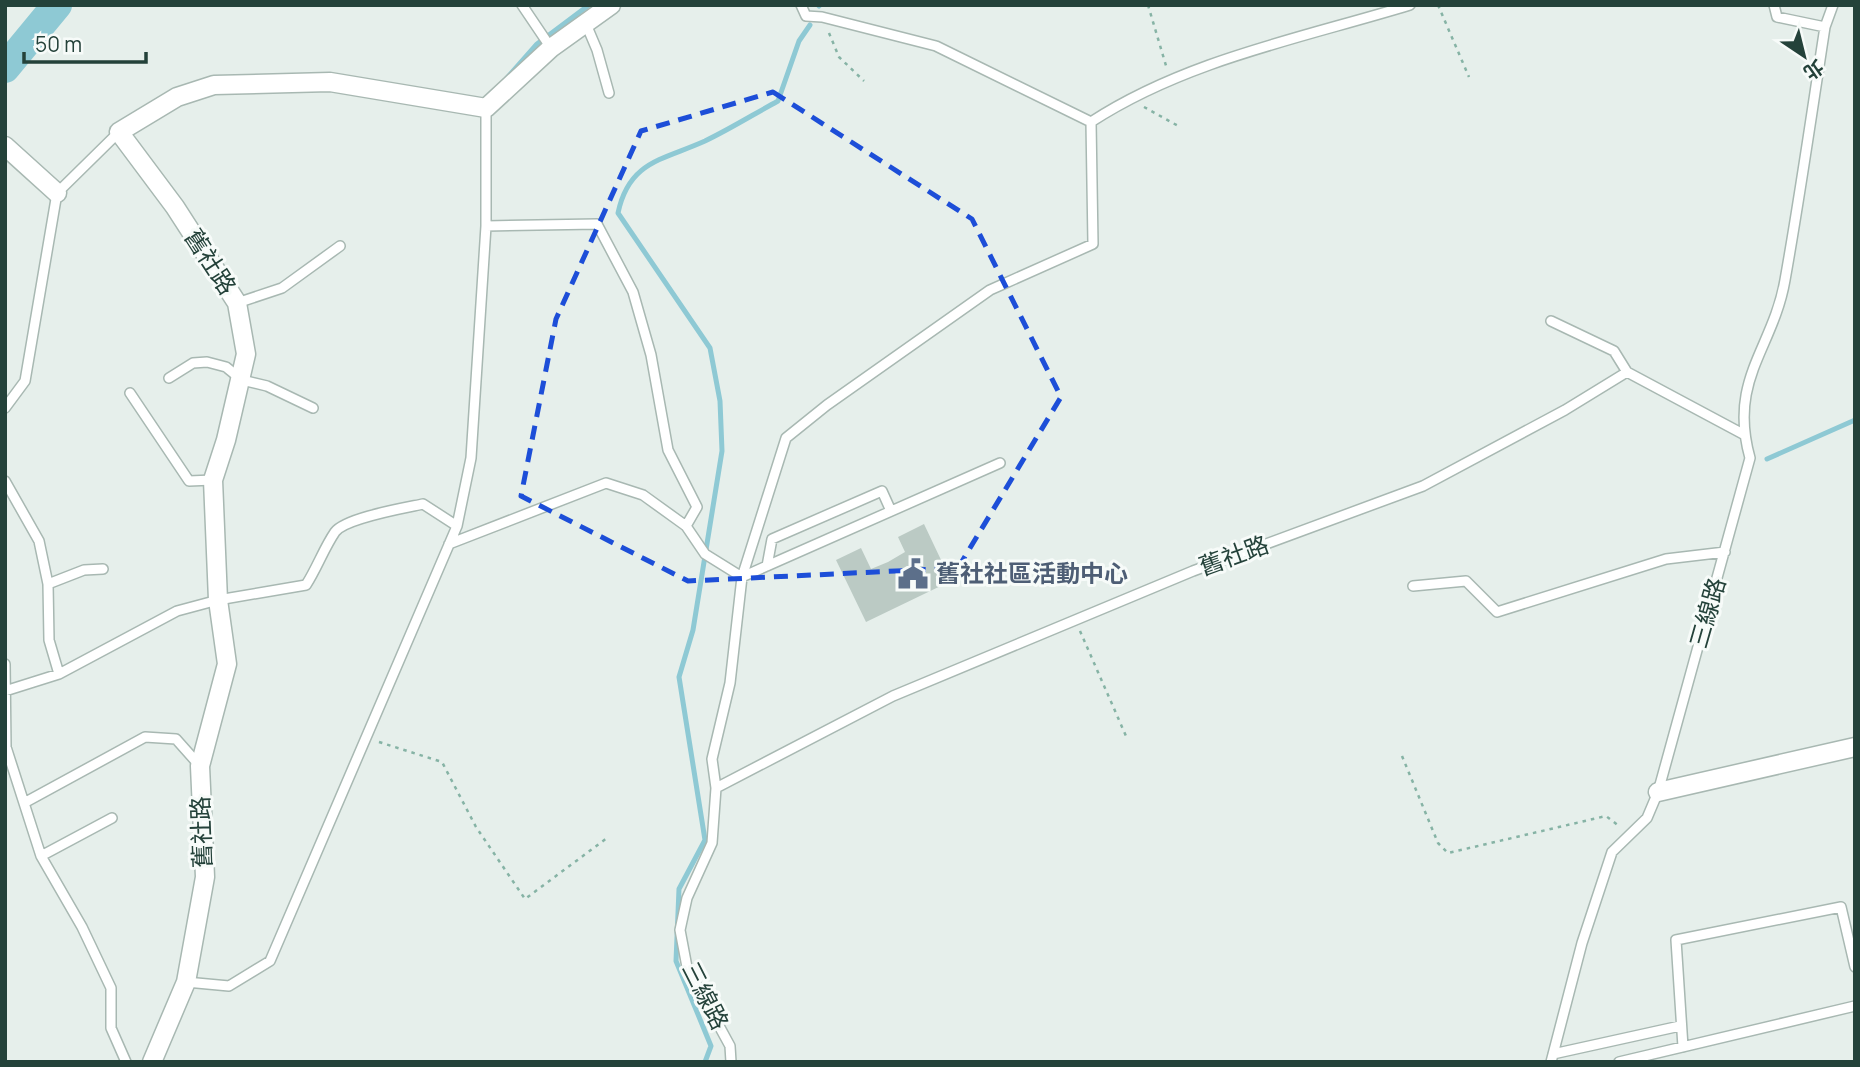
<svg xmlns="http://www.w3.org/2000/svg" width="1860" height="1067" viewBox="0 0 1860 1067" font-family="Manrope,'Noto Sans TC',sans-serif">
<rect width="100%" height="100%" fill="#e6efeb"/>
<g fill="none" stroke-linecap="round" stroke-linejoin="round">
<path stroke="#8ec9d4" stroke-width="5" d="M819,6L820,5
M507,78L537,44L589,5
M1767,459L1855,420
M705,1062L711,1046L676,961L679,889L705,840L679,677L693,630L722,451L720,401L710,348L618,213C629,161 663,160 705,141C730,129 754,114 778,101L799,41L810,25"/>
<path stroke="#8ec9d4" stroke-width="30" d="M5,68L57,5"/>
</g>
<path fill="#bbcac4" d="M924,524L951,581L866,622L836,560L861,548L871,569L888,562L905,552L898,537Z"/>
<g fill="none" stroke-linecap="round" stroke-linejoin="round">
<g stroke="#a8b8b2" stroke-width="12">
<path id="service" d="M522,5L551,48
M586,24L597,50L609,93
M1825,27L1833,5
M1091,122C1186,60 1302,38 1410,5
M486,226L597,224L633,292L651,355L668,450L697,507L686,526
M237,303L282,288L340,246
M1551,321L1614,351L1627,372
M169,378L193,363L207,362L226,367L242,380L267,386L313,408
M130,393L189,481L213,480
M5,408L25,381L57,193L119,132
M5,481L39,541L48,584L49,640L59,674
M449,544L606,483L643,495L686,526L705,554L742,577L1000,463
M767,566L772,539L882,491L891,511
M48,584L84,570L103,569
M1413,586L1466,581L1497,612L1666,559L1725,552
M5,664L6,747L41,856L82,927L111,988V1028L126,1062
M5,691L59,674L177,611L218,600L306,585C317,568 324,548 335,532C345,518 404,508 423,504L457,526
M716,788L893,696L1193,571L1423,486L1565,410L1627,372L1743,434
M24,803L145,737L176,739L200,766
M41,856L112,818
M186,982L229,986L270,961L457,526L471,458L486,226V108
M1683,1047L1676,940L1841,907L1855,967
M1553,1054L1680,1026
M731,1062L730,1046L687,967L680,930L687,898L712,843L716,788L712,759L730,683L742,577L786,438L827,405L990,290L1093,244L1091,122L936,46L822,17L806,16L801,5
M1551,1062L1582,943L1612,852L1647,818L1658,792L1750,458C1728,379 1773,349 1785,280C1800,196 1812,111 1825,27L1777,17L1774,5
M1619,1062L1855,1006"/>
</g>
<g stroke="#a8b8b2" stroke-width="21">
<path id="minor" d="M5,146L57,193
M1658,792L1855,747
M152,1062L186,982L205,877L200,766L227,664L218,600L213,480L226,440L246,354L237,303L175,207L119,132L177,97L214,85L330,82L486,108L551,48L611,5"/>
</g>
<path stroke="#86b3a5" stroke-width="2.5" stroke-dasharray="3.5 5" stroke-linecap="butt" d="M1148,5L1167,69
M1438,5L1469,77
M829,33L839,57L864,81
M1144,107L1180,127
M1080,631L1126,736
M379,742L442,762L476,827L525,899L607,838
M1402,756L1438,843L1448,853L1606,816L1619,826"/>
<use href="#service" stroke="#fff" stroke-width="9"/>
<use href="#minor" stroke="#fff" stroke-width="18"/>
</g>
<path fill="none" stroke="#1d4ed8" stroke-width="5" stroke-dasharray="14 9" stroke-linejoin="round" d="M773,92L972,219L1061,397L958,568L688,581L521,496L556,319L641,131Z"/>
<defs>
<g id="civic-bare" transform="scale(2.415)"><path d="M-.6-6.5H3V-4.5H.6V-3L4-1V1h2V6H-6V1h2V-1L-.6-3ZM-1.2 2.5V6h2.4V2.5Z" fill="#5c6f8a" stroke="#f7fbf9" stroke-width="2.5" paint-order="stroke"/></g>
</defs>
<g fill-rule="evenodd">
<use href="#civic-bare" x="913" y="574"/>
</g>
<g text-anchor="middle" stroke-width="6" stroke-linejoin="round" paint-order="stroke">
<g font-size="24" fill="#24423a" stroke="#f7fbf9">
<text transform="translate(210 262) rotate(57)" y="8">舊社路</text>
<text transform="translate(1234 556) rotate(-20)" y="8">舊社路</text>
<text transform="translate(1708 613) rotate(-74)" y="8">三線路</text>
<text transform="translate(202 832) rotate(-92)" y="8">舊社路</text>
<text transform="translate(705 996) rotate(63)" y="8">三線路</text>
</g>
<g font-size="24" font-weight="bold" fill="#4e5e75" stroke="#f7fbf9" text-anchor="start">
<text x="936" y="582">舊社社區活動中心</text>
</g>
</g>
<rect width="1860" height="1067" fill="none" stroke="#24423a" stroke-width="14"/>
<g transform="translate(1804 56) rotate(145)" stroke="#f7fbf9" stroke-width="5" paint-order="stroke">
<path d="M0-5L12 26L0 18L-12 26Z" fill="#24423a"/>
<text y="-10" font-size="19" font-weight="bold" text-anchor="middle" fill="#24423a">北</text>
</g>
<path d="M24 52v10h122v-10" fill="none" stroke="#24423a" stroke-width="3.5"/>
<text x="35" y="52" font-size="21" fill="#24423a" stroke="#f7fbf9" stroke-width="5" paint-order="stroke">50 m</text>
</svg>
